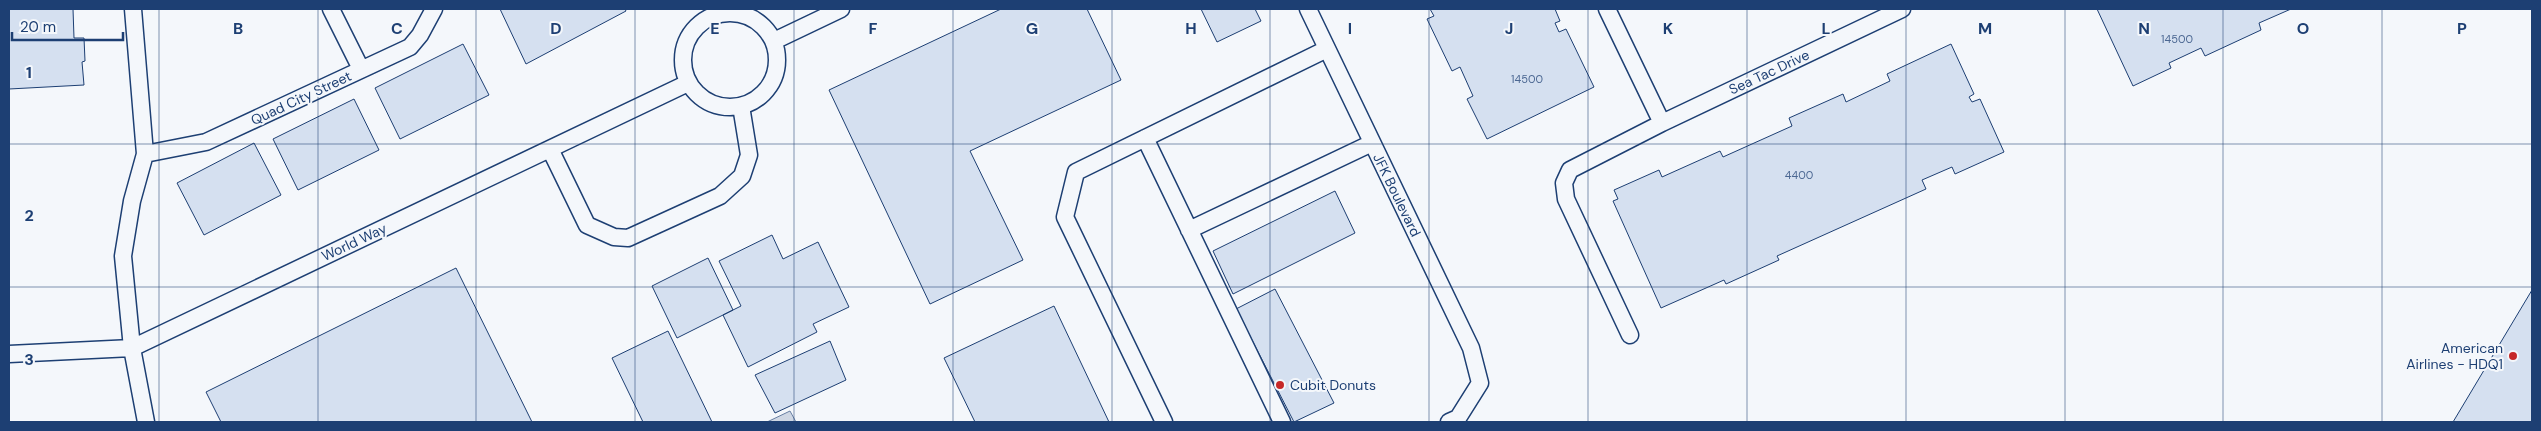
<svg xmlns="http://www.w3.org/2000/svg" width="2541" height="431" viewBox="0 0 2541 431" font-family="'DM Sans',sans-serif">
<rect width="100%" height="100%" fill="#f4f7fb"/>
<path fill="#cfd7e4" stroke="#687fa3" d="M790,411L796,422H767Z"/>
<path fill="#d5e0f0" stroke="#1d3f73" d="M9,9H73L74,38H84L85,61L82,62L84,85L9,89Z
M500,9H625L626,11L526,64Z
M1001,9H1087L1121,80L970,151L1023,260L930,304L829,90Z
M1201,9H1255L1261,21L1217,42Z
M1430,9H1555L1560,21L1555,23L1559,32L1566,29L1594,87L1487,139L1467,99L1473,96L1460,67L1452,71L1427,19L1434,16Z
M2097,9H2291L2259,23L2261,30L2205,56L2201,48L2169,63L2171,68L2133,86Z
M463,44L489,95L400,139L375,88Z
M1951,44L1974,94L1969,97L1972,102L1980,99L2004,152L1955,174L1952,167L1922,180L1926,189L1777,256L1779,260L1726,284L1724,280L1661,308L1613,201L1618,199L1614,190L1659,170L1662,177L1720,151L1723,157L1792,126L1789,118L1843,94L1846,102L1890,81L1887,74Z
M354,99L379,150L298,190L273,139Z
M254,143L281,195L204,235L177,183Z
M1335,191L1355,233L1233,294L1213,251Z
M772,235L783,259L818,242L849,307L813,324L817,332L748,367L723,315L741,306L719,261Z
M708,258L733,310L677,338L652,286Z
M456,268L532,422H221L206,392Z
M1275,289L1334,403L1294,422L1236,309Z
M2532,290V422H2453Z
M1054,306L1109,422H975L944,358Z
M668,331L712,422H643L612,358Z
M830,341L846,380L775,413L755,375Z"/>
<g fill="none" stroke-linecap="round" stroke-linejoin="round">
<g stroke="#1d3f73" stroke-width="19">
<path id="lane" d="M133,9L145,154L132,201L123,256L132,348L146,422
M331,9L361,69
M1308,9L1471,348L1480,383L1458,418L1449,422
M1607,9L1662,123
M683 60a47 47 0 1 1 94 0a47 47 0 1 1-94 0Z
M774,41L841,9
M1145,138L1282,422
M550,149L587,225L614,237L628,238L720,196L742,176L749,155L741,106
M145,154L206,142L410,47L420,35L434,9
M1189,230L1372,143
M1630,335L1566,199L1564,183L1570,170L1662,123L1902,9
M9,354L132,348L688,83
M1164,422L1065,217L1076,172L1327,49"/>
</g>
<use href="#lane" stroke="#f4f7fb" stroke-width="16"/>
</g>
<path fill="none" stroke="#1d3f73" stroke-width="1" stroke-opacity="0.55" d="M159,9V422M318,9V422M476,9V422M635,9V422M794,9V422M953,9V422M1112,9V422M1270,9V422M1429,9V422M1588,9V422M1747,9V422M1906,9V422M2065,9V422M2223,9V422M2382,9V422M9,144H2532M9,287H2532"/>
<g fill="#c62828" stroke="#f4f7fb" stroke-width="2">
<circle cx="2513" cy="356" r="5"/>
<circle cx="1280" cy="385" r="5"/>
</g>
<g text-anchor="middle" stroke-width="4" stroke-linejoin="round" paint-order="stroke">
<g font-size="11" fill="#4b6792">
<text x="2177" y="43">14500</text>
<text x="1527" y="83">14500</text>
<text x="1799" y="179">4400</text>
</g>
<g font-size="14" fill="#1d3f73" stroke="#f4f7fb">
<text transform="translate(1769 72) rotate(-25)" y="5">Sea Tac Drive</text>
<text transform="translate(301 98) rotate(-25)" y="5">Quad City Street</text>
<text transform="translate(1397 195) rotate(64)" y="5">JFK Boulevard</text>
<text transform="translate(354 242) rotate(-25)" y="5">World Way</text>
</g>
<g font-size="14" fill="#1d3f73" stroke="#f4f7fb" text-anchor="end">
<text x="2503" y="353">American<tspan x="2503" dy="16">Airlines - HDQ1</tspan></text>
<text x="1290" y="390" text-anchor="start">Cubit Donuts</text>
</g>
</g>
<g font-size="16" text-anchor="middle" font-weight="bold" fill="#1d3f73" stroke="#f4f7fb" stroke-width="4" stroke-linejoin="round" paint-order="stroke">
<text x="238" y="34">B</text>
<text x="397" y="34">C</text>
<text x="556" y="34">D</text>
<text x="715" y="34">E</text>
<text x="873" y="34">F</text>
<text x="1032" y="34">G</text>
<text x="1191" y="34">H</text>
<text x="1350" y="34">I</text>
<text x="1509" y="34">J</text>
<text x="1668" y="34">K</text>
<text x="1826" y="34">L</text>
<text x="1985" y="34">M</text>
<text x="2144" y="34">N</text>
<text x="2303" y="34">O</text>
<text x="2462" y="34">P</text>
<text x="29" y="78">1</text>
<text x="29" y="221">2</text>
<text x="29" y="365">3</text>
</g>
<rect width="2541" height="431" fill="none" stroke="#1d3f73" stroke-width="20"/>
<path d="M12 32v8h111v-8" fill="none" stroke="#1d3f73" stroke-width="2.5"/>
<text x="20" y="32" font-size="15" fill="#1d3f73" stroke="#f4f7fb" stroke-width="4" paint-order="stroke">20 m</text>
</svg>
